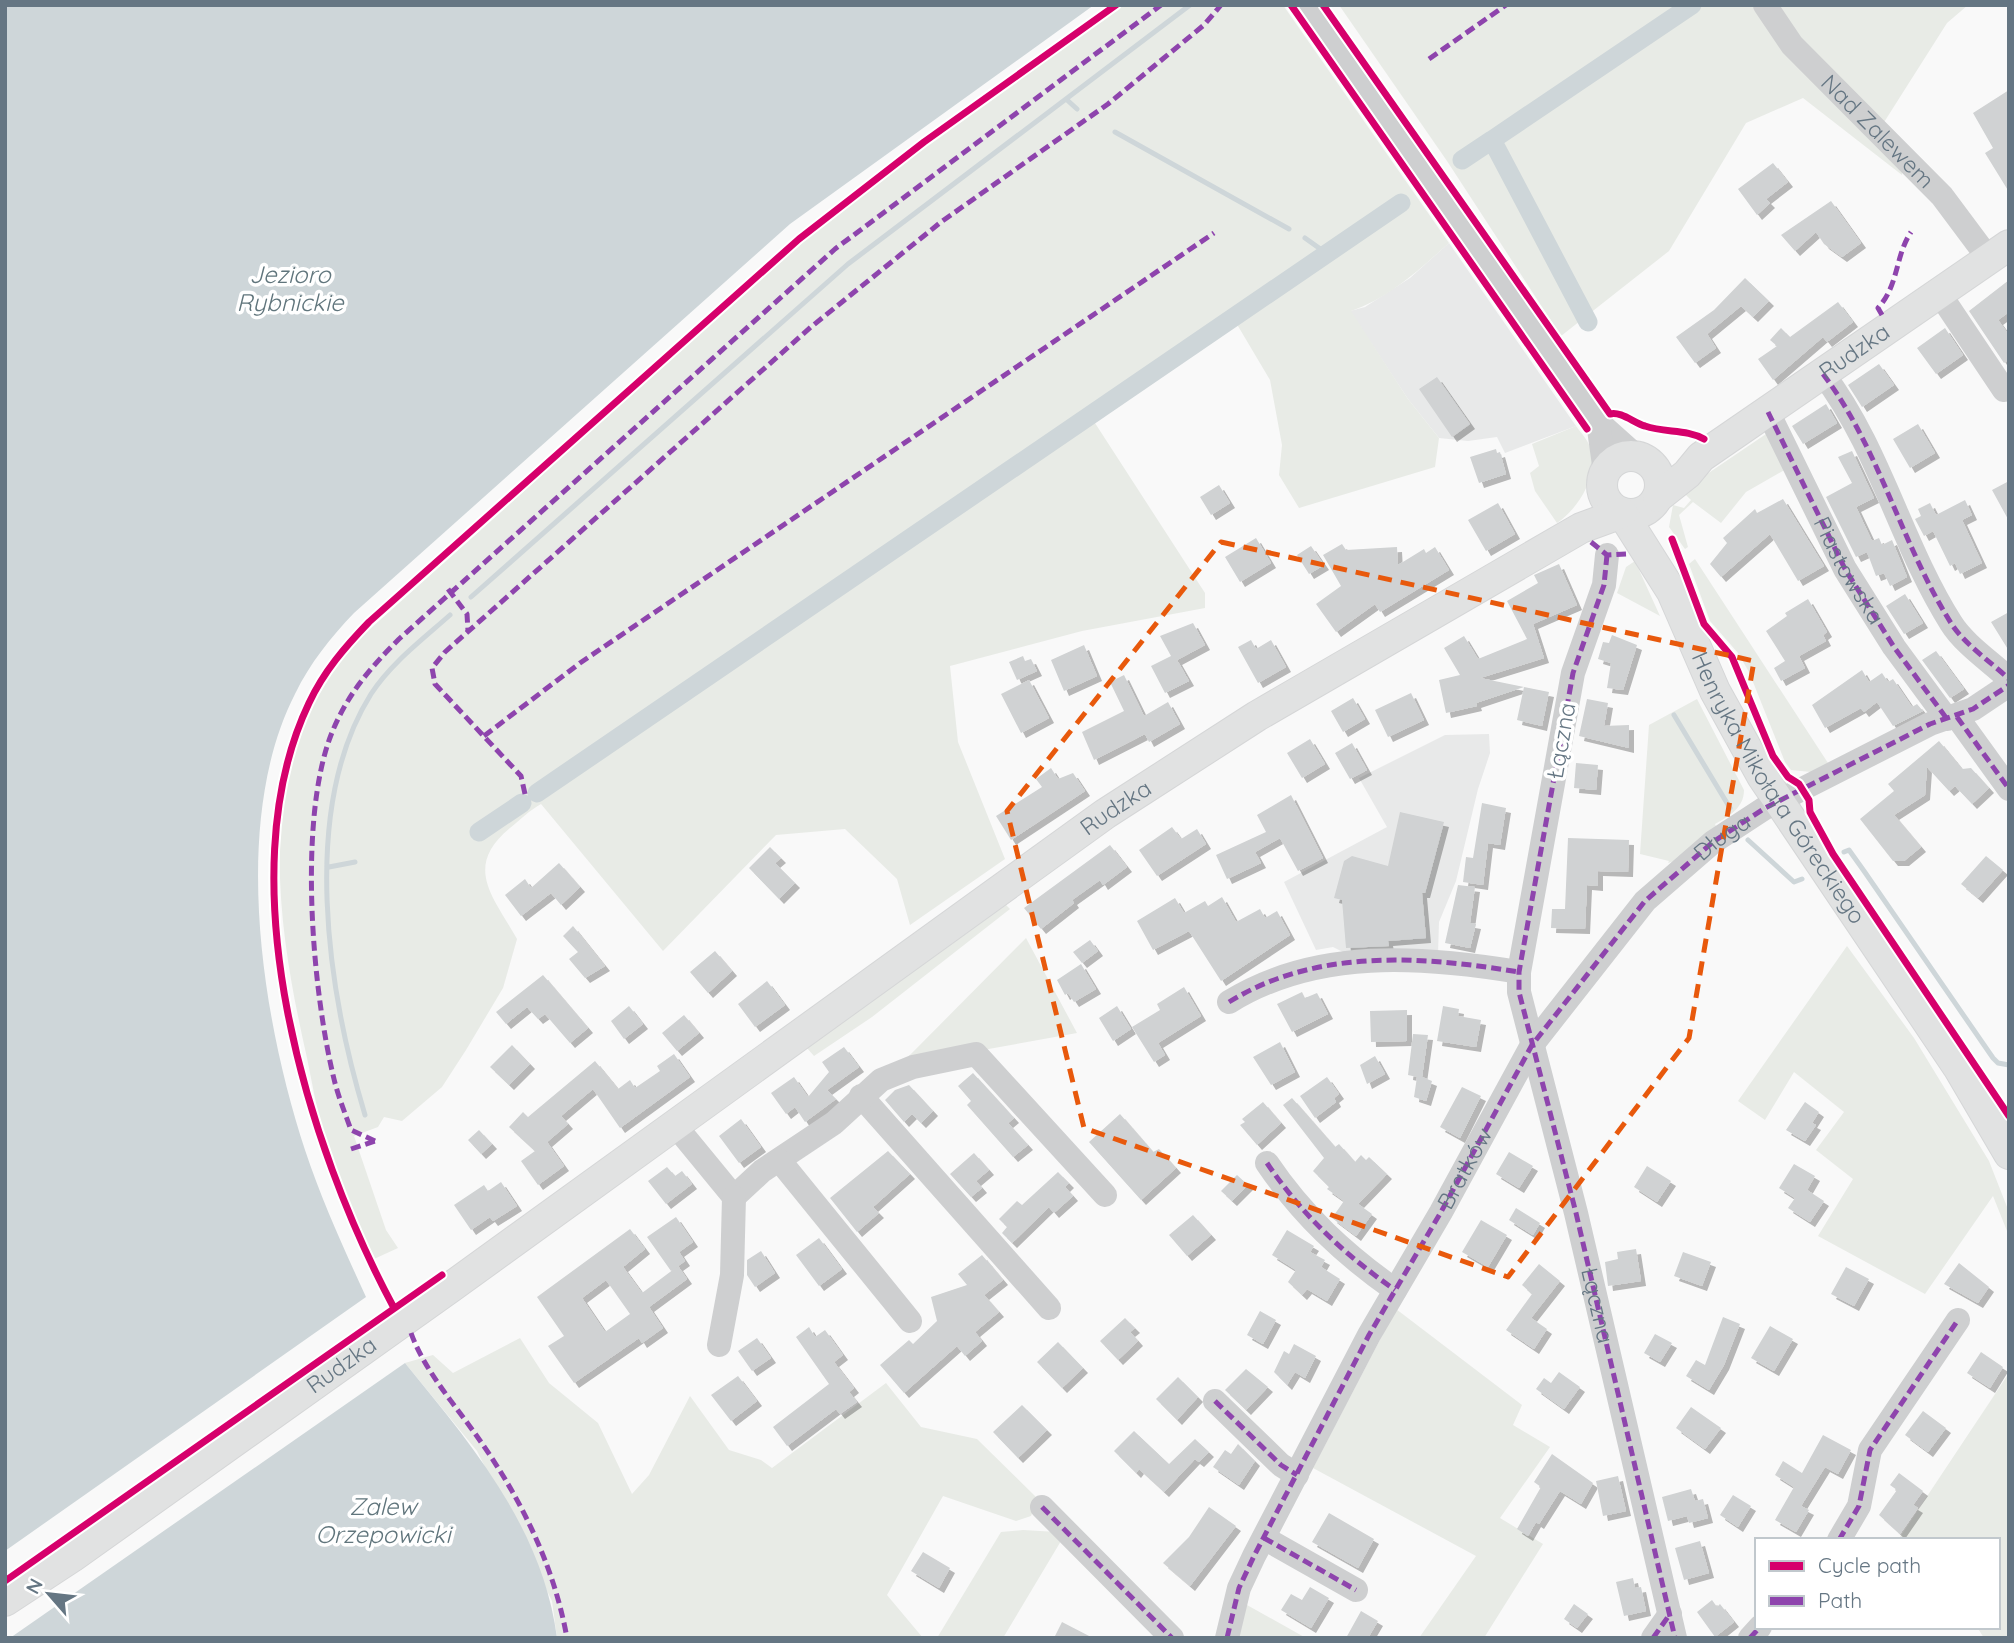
<svg xmlns="http://www.w3.org/2000/svg" width="2014" height="1643" viewBox="0 0 2014 1643" font-family="Quicksand,sans-serif">
<defs>
<filter id="shadow"><feDropShadow dx="5" dy="5" stdDeviation="0" flood-color="#0004"/></filter>
</defs>
<rect width="100%" height="100%" fill="#f9f9f9"/>
<path fill="#e8e9e9" d="M1449,243L1576,426L1505,453L1497,437L1468,441L1439,438L1408,399L1350,311L1365,307L1410,278Z
M1489,734L1490,753L1478,789L1456,881L1439,922L1438,954L1351,956L1333,947L1316,950L1284,882L1387,827L1359,778L1445,735Z"/>
<path fill="#e8ebe6" d="M1123,5H1283L1449,243C1419,270 1389,298 1351,311L1408,399L1439,438L1435,467L1299,508L1279,475L1282,445L1270,380L1235,321L1093,420L1205,593V608L1082,631L950,666L958,742L1005,859L910,925L897,879L845,829L776,835L663,951L541,804C530,810 520,820 510,828C463,867 493,896 517,939L503,988L466,1050L442,1087L402,1121L384,1117L378,1127L354,1136L386,1230L398,1248L374,1259C357,1221 340,1185 327,1146C318,1117 313,1087 307,1058C282,947 259,815 311,708C322,685 336,666 351,646L796,248L862,192Z
M1339,5H1755L1903,167L1902,175L1803,98L1746,123L1669,251L1561,336L1447,161Z
M1776,5H1968L1947,23L1881,127L1796,40Z
M1576,426C1581,433 1589,441 1591,450C1598,477 1578,509 1557,523L1535,491L1530,473L1539,466L1532,444Z
M1769,432L1788,468L1746,492L1721,523L1693,502L1679,515L1688,547L1685,549L1669,527L1673,505L1684,508L1691,500L1682,491Z
M1695,559L1828,763L1811,772L1791,770L1785,762L1749,672L1738,653L1710,621L1689,564Z
M1635,561L1660,616L1617,593L1626,567Z
M1697,699L1744,790C1744,808 1729,816 1715,824L1718,831L1677,860L1668,863L1669,861L1640,854L1649,725Z
M1006,905L1010,909L872,1017L814,1056L807,1048Z
M1026,938L1077,1033L983,1050L907,1058Z
M1847,946L1914,1038L1989,1161L2009,1212V1236L1993,1196L1925,1294L1818,1236L1853,1179L1816,1150L1844,1112L1794,1072L1765,1120L1738,1101Z
M1396,1309L1522,1405L1513,1425L1550,1447L1500,1518L1543,1544L1484,1638H1419L1476,1556L1313,1468Z
M520,1338L549,1383L598,1423L632,1494L649,1475L690,1396L729,1450L761,1460L772,1468L886,1383L921,1427L977,1439L1038,1499L1031,1516L1016,1521L943,1496L887,1595L923,1638H557L552,1601L477,1451L405,1363L433,1355L453,1373Z
M2009,1373V1638H1984L1977,1627H1998V1540H1898Z
M1023,1530L1057,1532L1061,1541L1003,1638H937L1001,1532Z
M1247,1605L1306,1638H1234Z"/>
<path fill="#ced6d9" d="M5,5H1094L790,224L354,613C331,637 310,663 295,694C230,821 262,1019 305,1150C322,1201 344,1249 366,1297L5,1551Z
M405,1363C472,1445 543,1529 557,1638H10Z"/>
<g fill="none" stroke-linecap="round" stroke-linejoin="round">
<path stroke="#ced6d9" stroke-width="5" d="M1066,99L1077,109
M1115,132L1289,229
M1305,238L1326,253
M471,597L848,264L1190,5
M1674,715L1730,808
M1748,840L1794,882L1802,879
M1844,852L1849,850L1864,871L1993,1058L1998,1063L2009,1065
M329,867L355,862
M365,1115C328,992 299,809 371,694C391,663 423,639 450,615"/>
<path stroke="#ced6d9" stroke-width="19" d="M1462,160L1492,140
M1588,322L1492,140L1692,5
M537,793L1401,203
M479,832L522,803"/>
</g>
<path fill="#d0d2d3" fill-rule="evenodd" filter="url(#shadow)" d="M2009,90V192L1985,153L1993,148L1973,113Z
M1773,163L1788,182L1766,199L1770,203L1757,215L1738,189Z
M1831,201L1861,243L1842,257L1824,244L1816,232L1795,251L1781,235Z
M1745,278L1769,301L1753,317L1741,306L1707,334L1716,348L1695,363L1676,337L1714,310Z
M2009,280V312L1998,320L2009,335V359L2004,363L1969,311Z
M1838,302L1853,322L1827,342L1823,337L1773,380L1758,359L1777,346L1770,340L1781,328L1790,337Z
M1945,328L1963,355L1936,374L1917,348Z
M1879,364L1894,385L1862,407L1848,385Z
M1437,377L1470,424L1452,437L1419,389Z
M1826,404L1837,423L1803,444L1792,426Z
M1918,424L1935,453L1910,468L1893,439Z
M1496,449L1497,453L1500,452L1506,474L1479,483L1470,457Z
M1852,451L1874,498L1856,507L1872,541L1879,538L1882,545L1892,540L1907,577L1890,586L1884,573L1876,576L1867,552L1856,557L1826,497L1852,483L1838,457Z
M2009,481V521L1992,490Z
M1219,485L1230,503L1211,515L1200,497Z
M1783,499L1824,566L1798,581L1770,534L1721,577L1710,564L1727,543L1723,538L1755,509L1757,513Z
M1965,500L1972,515L1962,520L1982,563L1960,574L1955,563L1950,566L1933,531L1924,536L1915,519L1921,516L1918,509L1930,503L1936,515Z
M1498,503L1515,534L1486,551L1468,520Z
M1256,538L1271,563L1240,582L1225,557Z
M1342,544L1346,550L1397,547L1398,565L1424,549L1426,553L1435,547L1449,570L1380,612L1375,604L1336,632L1316,604L1341,586L1323,555Z
M1311,546L1324,565L1309,574L1297,555Z
M1559,564L1577,605L1533,624L1544,658L1480,678L1524,687L1476,703L1477,706L1446,713L1439,680L1460,675L1444,648L1464,636L1478,659L1527,639L1507,601L1538,583L1534,575Z
M1905,594L1923,623L1904,634L1886,606Z
M1808,599L1827,632L1823,635L1826,641L1799,656L1805,668L1781,681L1774,668L1785,661L1766,631L1787,616L1785,613Z
M2009,612V651L1991,622Z
M1193,623L1205,645L1177,660L1189,681L1165,693L1151,666L1171,656L1160,636Z
M1612,635L1637,645L1623,690L1607,688L1611,663L1598,659L1603,642L1609,643Z
M1251,640L1256,649L1271,640L1286,667L1258,683L1238,647Z
M1084,645L1097,676L1064,691L1051,660Z
M1936,651L1964,689L1950,698L1922,660Z
M1023,656L1025,661L1031,659L1037,671L1017,680L1009,662Z
M1862,670L1869,682L1882,673L1888,682L1893,679L1912,707L1917,704L1923,711L1893,726L1877,702L1864,712L1861,708L1825,728L1812,705Z
M1124,675L1144,716L1168,702L1180,724L1149,742L1145,734L1094,760L1082,732L1124,711L1110,682Z
M1029,680L1049,718L1021,733L1001,694Z
M1524,687L1549,692L1542,726L1517,720Z
M1411,693L1424,720L1388,737L1375,710Z
M1353,698L1365,719L1343,732L1331,711Z
M1587,699L1608,703L1604,726L1629,725V748L1579,736Z
M1310,739L1325,764L1302,778L1287,753Z
M1939,741L1962,769L1971,768L1989,788L1972,804L1955,786L1949,791L1927,767L1925,795L1894,815L1921,847L1904,861H1893L1860,819L1894,791L1888,784Z
M1352,743L1367,770L1350,779L1335,753Z
M1576,763L1598,765L1596,790L1574,788Z
M1051,768L1058,779L1073,773L1085,791L1011,840L996,816L1042,787L1036,779Z
M1291,795L1323,858L1298,871L1280,838L1255,852L1261,863L1227,879L1216,855L1266,832L1257,815Z
M1482,803L1506,808L1500,845L1488,843L1483,885L1463,882L1466,857L1473,858Z
M1400,812L1444,822L1425,893H1422L1426,938L1388,941L1389,946L1346,948L1342,900L1334,898L1344,861L1352,856L1388,866Z
M1172,827L1181,839L1197,829L1206,844L1157,876L1139,850Z
M1568,838L1629,840L1628,872L1598,871V886L1587,885L1585,929L1551,928L1552,909H1565Z
M1110,845L1127,867L1103,885L1100,880L1072,900L1074,903L1041,929L1024,908Z
M770,847L781,858L775,863L795,883L779,899L749,868Z
M1986,856L2003,870L1978,898L1961,884Z
M559,863L580,887L561,905L551,893L521,916L505,895L525,879L531,888Z
M1458,885L1475,887L1470,923L1476,924L1470,948L1445,943Z
M1222,897L1236,922L1260,909L1265,918L1277,911L1290,935L1221,981L1189,931L1153,950L1137,921L1175,898L1184,913L1205,901L1208,906Z
M573,926L605,966L585,978L569,959L578,952L563,936Z
M1090,940L1098,951L1082,963L1073,952Z
M715,951L732,971L708,993L690,972Z
M1081,964L1096,989L1074,1002L1068,993L1065,995L1057,980Z
M543,975L588,1028L570,1043L545,1014L538,1019L527,1007L506,1024L496,1012Z
M767,981L785,1005L755,1027L738,1004Z
M1184,987L1201,1016L1158,1043L1165,1055L1154,1062L1132,1027L1160,1010L1157,1004Z
M1302,992L1305,998L1317,993L1328,1014L1292,1032L1277,1004Z
M629,1006L643,1024L624,1039L611,1021Z
M1117,1006L1131,1029L1113,1041L1099,1018Z
M1443,1006L1459,1009L1458,1016L1481,1020L1476,1047L1437,1041Z
M1407,1010V1041L1371,1042L1370,1011Z
M684,1015L699,1033L677,1051L662,1033Z
M1413,1034L1428,1035L1422,1077L1432,1081L1426,1101L1414,1097L1417,1077L1408,1075Z
M1280,1042L1295,1072L1271,1085L1253,1057Z
M512,1045L530,1064L509,1085L490,1067Z
M844,1047L859,1067L827,1090L836,1099L805,1122L795,1107L786,1114L771,1093L794,1077L808,1097L829,1072L822,1062Z
M674,1054L690,1077L620,1128L593,1089L561,1116L568,1124L547,1142L564,1166L538,1185L521,1161L535,1151L509,1127L523,1112L528,1117L595,1061L618,1089L630,1080L635,1088L660,1071L657,1066Z
M1375,1056L1385,1074L1367,1084L1360,1065Z
M973,1073L1014,1118L1008,1123L1028,1145L1013,1157L967,1105L971,1101L958,1086Z
M1327,1077L1339,1094L1334,1098L1336,1102L1315,1118L1300,1096Z
M909,1085L933,1111L921,1123L912,1114L904,1122L885,1100L895,1090Z
M1462,1087L1481,1096L1460,1138L1440,1127Z
M1292,1098L1335,1147L1339,1144L1355,1162L1361,1155L1366,1160L1369,1157L1387,1174L1358,1204L1372,1214L1356,1236L1332,1218L1344,1201L1327,1189L1329,1187L1313,1171L1324,1158L1283,1105Z
M1263,1102L1281,1123L1257,1145L1240,1125L1245,1122L1242,1119Z
M1805,1102L1819,1112L1812,1123L1816,1125L1805,1141L1786,1130Z
M1120,1114L1153,1152L1159,1149L1176,1168L1141,1200L1089,1142Z
M741,1119L761,1147L739,1163L719,1136Z
M479,1130L492,1144L481,1154L468,1140Z
M888,1151L910,1174L873,1207L879,1213L857,1232L830,1198Z
M1509,1152L1533,1166L1519,1188L1496,1174Z
M974,1153L989,1170L976,1181L982,1188L971,1197L950,1174Z
M1794,1164L1815,1176L1807,1190L1824,1201L1810,1222L1788,1208L1795,1198L1779,1188Z
M1647,1166L1671,1181L1657,1202L1634,1187Z
M667,1167L675,1176L682,1171L692,1184L666,1204L648,1181Z
M1058,1172L1069,1183L1065,1187L1073,1196L1054,1213L1049,1207L1012,1243L1002,1233L1007,1227L999,1219L1017,1201L1022,1205Z
M1237,1175L1248,1185L1232,1201L1221,1191Z
M501,1182L517,1206L493,1221L490,1217L471,1230L454,1205L484,1185L488,1191Z
M1516,1208L1540,1223L1533,1235L1509,1220Z
M1193,1215L1211,1235L1187,1256L1169,1235Z
M676,1217L693,1242L679,1252L685,1261L671,1271L647,1237Z
M1481,1220L1507,1235L1488,1267L1462,1252Z
M630,1229L645,1249L623,1267L642,1293L678,1266L687,1279L649,1307L663,1328L642,1343L639,1338L574,1383L548,1346L564,1336L537,1297ZM606,1280L630,1314L605,1332L582,1298Z
M1287,1230L1314,1246L1310,1252L1325,1260L1321,1267L1340,1279L1327,1301L1307,1289L1302,1295L1288,1282L1296,1270L1272,1255Z
M819,1238L842,1269L819,1286L796,1255Z
M1636,1249L1641,1281L1608,1286L1605,1262L1618,1259L1617,1252Z
M761,1251L775,1273L755,1287L747,1275V1260Z
M1683,1252L1711,1262L1702,1286L1674,1276Z
M982,1255L1003,1280L984,1295L999,1312L975,1332L982,1341L965,1356L957,1346L904,1393L880,1365L909,1340L913,1344L937,1321L931,1297L967,1285L958,1274Z
M1959,1263L1989,1287L1978,1303L1944,1284Z
M1539,1264L1560,1281L1531,1318L1547,1329L1534,1349L1506,1330L1532,1294L1522,1285Z
M1846,1267L1869,1279L1854,1306L1831,1294Z
M1260,1311L1276,1320L1263,1344L1247,1335Z
M1723,1317L1740,1324L1724,1365L1709,1390L1686,1376L1696,1360L1705,1365Z
M1125,1318L1135,1328L1130,1332L1138,1341L1118,1360L1100,1341Z
M1770,1326L1793,1339L1774,1371L1751,1358Z
M809,1327L815,1337L825,1330L843,1355L834,1362L854,1388L849,1392L857,1402L840,1414L836,1409L787,1446L773,1427L829,1384L796,1337Z
M1655,1334L1672,1343L1660,1362L1644,1353Z
M757,1338L771,1358L752,1371L738,1351Z
M1058,1342L1083,1368L1062,1388L1037,1362Z
M1294,1344L1316,1356L1305,1378L1295,1372L1287,1385L1274,1372L1284,1351L1289,1354Z
M1981,1352L2003,1367L1990,1388L1967,1373Z
M1246,1369L1268,1387L1246,1410L1225,1390Z
M1559,1372L1580,1387L1564,1409L1536,1389L1544,1378L1551,1383Z
M738,1376L757,1401L731,1421L711,1395Z
M1178,1377L1198,1397L1177,1420L1156,1399Z
M1022,1405L1047,1430L1018,1458L993,1432Z
M1691,1407L1721,1428L1705,1449L1676,1428Z
M1923,1411L1946,1428L1928,1452L1905,1435Z
M1134,1431L1169,1464L1195,1439L1209,1452L1199,1462L1195,1459L1164,1492L1139,1469L1136,1473L1114,1451Z
M1823,1435L1851,1450L1838,1474L1825,1467L1801,1506L1809,1510L1796,1532L1775,1520L1794,1487L1775,1475L1783,1461L1802,1473Z
M1238,1444L1255,1461L1239,1485L1213,1467L1225,1450L1231,1454Z
M1552,1454L1593,1483L1581,1504L1560,1491L1539,1524L1536,1522L1528,1536L1517,1529L1541,1487L1534,1482Z
M1899,1473L1923,1491L1913,1505L1918,1508L1900,1534L1879,1515L1897,1490L1890,1485Z
M1618,1476L1626,1511L1603,1516L1596,1481Z
M1691,1489L1695,1501L1703,1499L1708,1518L1689,1523L1687,1516L1668,1521L1662,1497Z
M1733,1495L1751,1506L1738,1527L1720,1515Z
M1209,1507L1236,1526L1190,1586L1163,1563L1189,1537Z
M1329,1513L1374,1539L1358,1568L1312,1542Z
M1700,1541L1709,1573L1684,1580L1675,1548Z
M923,1552L950,1568L939,1588L911,1571Z
M1633,1578L1635,1588L1641,1587L1646,1611L1624,1616L1616,1582Z
M1310,1587L1329,1598L1311,1628L1281,1610L1291,1594L1302,1600Z
M1712,1600L1717,1607L1720,1604L1734,1622L1715,1637L1697,1612Z
M1574,1604L1588,1614L1577,1628L1564,1619Z
M1361,1611L1378,1621L1368,1638H1346Z
M1062,1622L1093,1638H1054Z"/>
<g fill="none" stroke-linecap="round" stroke-linejoin="round">
<g stroke="#d5d6d7" stroke-width="32">
<g id="major">
<circle cx="1631" cy="485" r="29"/>
<path id="s3" d="M1658,497L1687,474L1701,457L2009,245"/>
<path id="s4" d="M1622,513L1672,592L1715,691L1762,776L1958,1067L2009,1154"/>
<path id="s5" d="M5,1601L72,1557L451,1287L1105,814L1257,716L1581,528L1622,513"/>
</g>
</g>
<g stroke="#cecfd0" stroke-width="24">
<path d="M1308,5L1598,422L1636,456"/>
<path id="s1" d="M1765,5L1792,45L1942,196L1989,259"/>
<path d="M1939,293L2004,390"/>
<path d="M1823,374C1880,449 1901,544 1951,623C1964,644 1991,662 2009,679"/>
<path id="s2" d="M1768,412L1845,569L1894,647L1947,719"/>
<path d="M1598,422L1605,472"/>
<path d="M1607,555L1604,585L1573,673L1519,972V992L1576,1213L1675,1638"/>
<path d="M1957,717L2009,789"/>
<path d="M1229,1002C1316,948 1422,956 1519,972"/>
<path d="M861,1096L1049,1308"/>
<path d="M674,1124L734,1197L762,1171L834,1123L881,1080L913,1067L976,1054L1105,1195"/>
<path d="M780,1161L910,1321"/>
<path d="M1267,1163C1302,1215 1344,1254 1395,1290"/>
<path d="M719,1345L732,1275L734,1197"/>
<path d="M1215,1401L1281,1465L1297,1475"/>
<path d="M1042,1507L1172,1638"/>
<path d="M1264,1538L1356,1590"/>
<path d="M1839,1540L1859,1506L1870,1450L1958,1320"/>
<path d="M1227,1638L1239,1588L1254,1556L1369,1335L1441,1212L1532,1045L1645,901L1713,842L1765,808L1930,724L1973,709L2009,685"/>
<path d="M1653,1638L1670,1614"/>
<path d="M1750,1638L1760,1627"/>
</g>
<use href="#major" stroke="#e1e2e2" stroke-width="30"/>
<g stroke="#8e44ad" stroke-width="5" stroke-dasharray="10 5" stroke-linecap="butt">
<path d="M1429,59L1506,5"/>
<path d="M1882,315L1878,308C1899,285 1895,256 1911,232"/>
<path d="M1823,374C1880,449 1901,544 1951,623C1964,644 1991,662 2009,679"/>
<path d="M1768,412L1845,569L1894,647L1947,719"/>
<path d="M1591,542L1607,555L1626,554"/>
<path id="s6" d="M1607,555L1604,585L1573,673L1519,972V992L1576,1213L1675,1638"/>
<path d="M448,589L467,614L468,631"/>
<path d="M1957,717L2009,789"/>
<path d="M484,736L580,663L1214,233"/>
<path d="M525,794L521,776L435,684L432,668L445,652L811,327L941,222L1108,104L1204,25L1221,5"/>
<path d="M1229,1002C1316,948 1422,956 1519,972"/>
<path d="M375,1141L351,1130C345,1113 338,1096 334,1079C312,989 298,821 331,735C346,696 370,668 399,639L835,249L1161,5"/>
<path d="M351,1149L375,1141"/>
<path d="M1267,1163C1302,1215 1344,1254 1395,1290"/>
<path d="M411,1333C425,1372 457,1407 481,1442C522,1501 554,1566 567,1638"/>
<path d="M1215,1401L1281,1465L1297,1475"/>
<path d="M1042,1507L1172,1638"/>
<path d="M1264,1538L1356,1590"/>
<path d="M1839,1540L1859,1506L1870,1450L1958,1320"/>
<path id="s7" d="M1227,1638L1239,1588L1254,1556L1369,1335L1441,1212L1532,1045L1645,901L1713,842L1765,808L1930,724L1973,709L2009,685"/>
<path d="M1653,1638L1670,1614"/>
<path d="M1750,1638L1760,1627"/>
</g>
<g stroke="#fff" stroke-width="11">
<path id="cycleway" d="M1291,5L1587,429
M1323,5L1610,414C1621,411 1634,423 1645,426C1665,433 1687,429 1704,439
M1672,539L1704,624L1732,657L1773,756L1788,777L1799,784L1809,800L1810,812L1833,854L2009,1116
M394,1308C307,1146 225,879 309,703C324,671 345,647 369,622L799,239L924,142L1116,5
M5,1581L442,1275"/>
</g>
<use href="#cycleway" stroke="#d6006c" stroke-width="7"/>
</g>
<path fill="none" stroke="#e8590c" stroke-width="5" stroke-dasharray="14 9" stroke-linejoin="round" d="M1221,542L1754,661L1689,1038L1508,1277L1084,1128L1007,811Z"/>
<g text-anchor="middle" stroke-width="7" stroke-linejoin="round" paint-order="stroke">
<g font-size="23" fill="#657683" stroke="#fff">
<text dy="8" stroke="none"><textPath href="#s1" startOffset="170">Nad Zalewem</textPath></text>
<text dy="8" stroke="none"><textPath href="#s3" startOffset="245">Rudzka</textPath></text>
<text dy="8" stroke="none"><textPath href="#s2" startOffset="178">Piastowska</textPath></text>
<text transform="translate(1561 741) rotate(-80)" y="8">Łączna</text>
<text dy="8" stroke="none"><textPath href="#s4" startOffset="317">Henryka Mikołaja Góreckiego</textPath></text>
<text dy="8" stroke="none"><textPath href="#s5" startOffset="1365">Rudzka</textPath></text>
<text dy="8" stroke="none"><textPath href="#s7" startOffset="952">Długa</textPath></text>
<text dy="8" stroke="none"><textPath href="#s7" startOffset="528">Bratków</textPath></text>
<text dy="8" stroke="none"><textPath href="#s6" startOffset="770">Łączna</textPath></text>
<text dy="8" stroke="none"><textPath href="#s5" startOffset="411">Rudzka</textPath></text>
</g>
<g font-size="24" font-style="italic" fill="#60757c" stroke="#fff">
<text x="290" y="283">Jezioro<tspan x="290" dy="28">Rybnickie</tspan></text>
<text x="383" y="1515">Zalew<tspan x="383" dy="28">Orzepowicki</tspan></text>
</g>
</g>
<rect width="2014" height="1643" fill="none" stroke="#657683" stroke-width="14"/>
<rect x="1755" y="1538" width="245" height="91" fill="#ffffff" stroke="#c1c8cd" stroke-width="2"/>
<rect x="1769" y="1561" width="35" height="10" fill="#d6006c" stroke="#c1c8cd" stroke-width="2"/>
<text x="1818" y="1573" font-size="21" fill="#657683">Cycle path</text>
<rect x="1769" y="1596" width="35" height="10" fill="#8e44ad" stroke="#c1c8cd" stroke-width="2"/>
<text x="1818" y="1608" font-size="21" fill="#657683">Path</text>
<g transform="translate(49 1594) rotate(298)" stroke="#ffffff" stroke-width="5" paint-order="stroke">
<path d="M0-5L12 26L0 18L-12 26Z" fill="#657683"/>
<text y="-10" font-size="19" font-weight="bold" text-anchor="middle" fill="#657683">N</text>
</g>
</svg>
